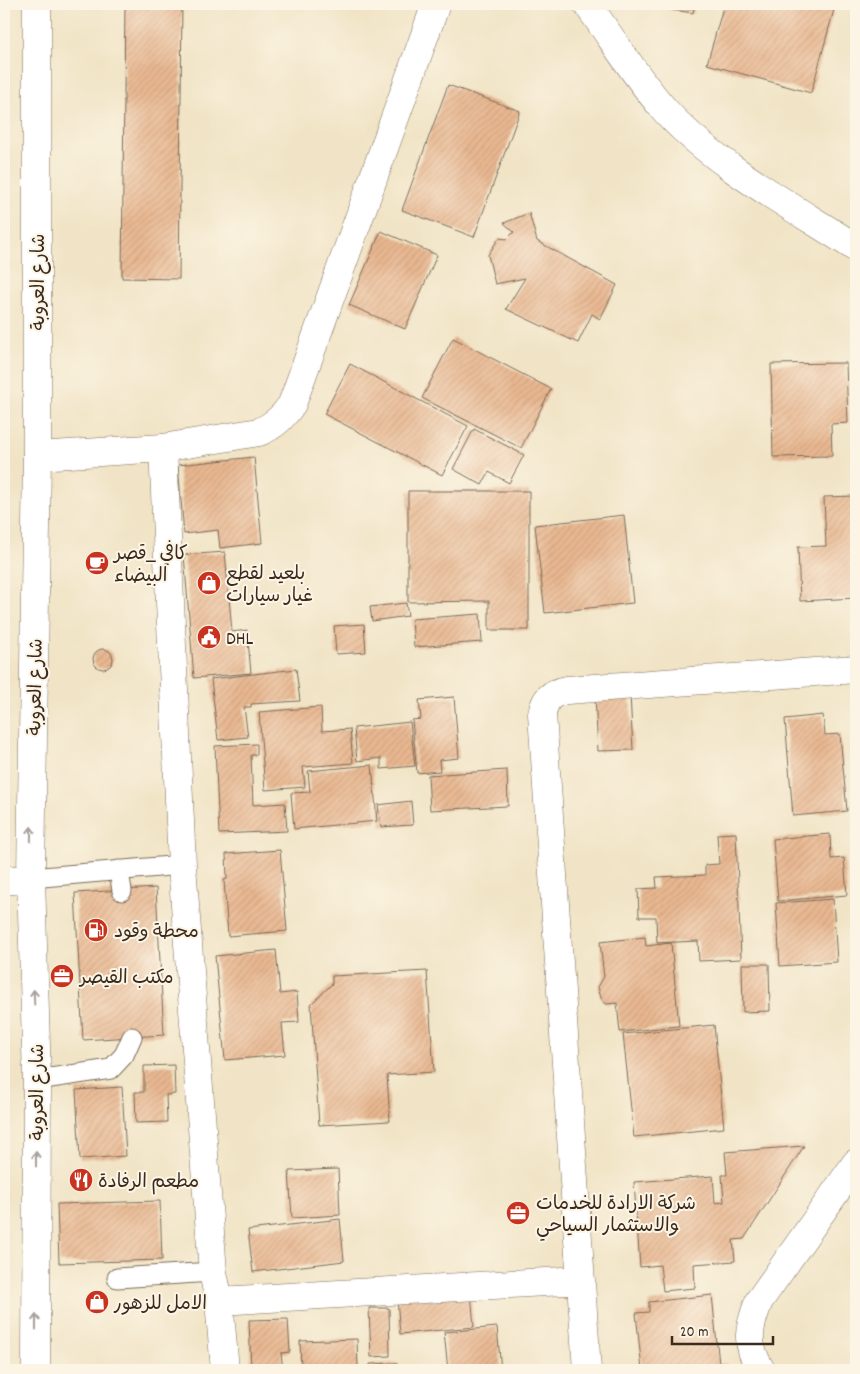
<svg xmlns="http://www.w3.org/2000/svg" width="860" height="1374" viewBox="0 0 860 1374" font-family="Dekko,'Playpen Sans Arabic',sans-serif">
<defs>
<pattern id="building-hatch" width="6" height="6" patternUnits="userSpaceOnUse" patternTransform="scale(1.25)"><rect width="6" height="6" fill="#e9b891"/><path d="M-1 1l2-2M0 6l6-6M5 7l2-2" fill="none" stroke="#c99e7d"/></pattern>
</defs>
<rect width="100%" height="100%" fill="#fcf5e5"/>
<filter id="ink" filterUnits="userSpaceOnUse"><feTurbulence type="fractalNoise" baseFrequency=".02" numOctaves="2"/><feDisplacementMap in="SourceGraphic" scale="10" xChannelSelector="R" yChannelSelector="G"/><feConvolveMatrix kernelMatrix="1 2 1 2 8 2 1 2 1" color-interpolation-filters="sRGB"/></filter>
<filter id="wash" filterUnits="userSpaceOnUse"><feTurbulence type="fractalNoise" baseFrequency=".0096" numOctaves="4" result="noise"/><feDisplacementMap in="SourceGraphic" scale="20" xChannelSelector="R" yChannelSelector="G"/><feGaussianBlur stdDeviation="1.12" result="paint"/><feColorMatrix in="noise" values="0 0 0 0 0 0 0 0 0 0 0 0 0 0 0 0 0 1.4 0 .05"/><feComposite in="paint" operator="in"/></filter>
<g filter="url(#wash)">
<rect width="100%" height="100%" fill="#f1e4c6"/>
<g id="blocks">
<path fill="url(#building-hatch)" d="M125,4H182L179,279L122,278Z
M667,4H695L693,13L667,9Z
M724,4H826L835,6L811,93L707,64Z
M448,85L520,111L474,237L402,210Z
M529,213L537,241L617,285L600,319L592,314L578,343L506,309L525,278L495,284L488,255L499,238L507,239L514,232L504,223Z
M381,231L437,255L405,329L349,305Z
M453,338L551,389L521,448L422,398Z
M846,363L848,423L831,424L832,456L773,457L771,364Z
M350,364L468,426L442,475L324,414Z
M474,429L524,455L509,483L489,472L482,485L453,469Z
M254,457L262,543L220,548L218,530L184,534L178,465Z
M408,491H529V630H489V601L408,602Z
M856,496V598L800,601L798,547L826,546L824,497Z
M624,515L633,603L545,613L535,525Z
M225,552L232,632L247,630L251,673L194,678L184,555Z
M406,603L408,616L372,621L370,607Z
M480,614L482,642L414,647L412,619Z
M364,624L366,652L336,654L334,626Z
M93 659a10 10 0 1 1 20 0a10 10 0 1 1-20 0Z
M296,669L300,701L251,704V707H244L248,737L218,740L211,679Z
M630,694L633,750L598,751L595,696Z
M454,697L459,758L439,760L440,771L417,773L412,720L421,719L419,700Z
M321,707L322,731L350,729L353,763L303,767L305,787L265,790L259,712Z
M823,715L825,735L840,734L847,811L793,816L785,719Z
M410,722L415,766L381,769V758L357,761L354,728Z
M257,744V755H251L253,805L285,803L287,831L219,834L215,746Z
M372,765L377,821L294,829L291,793L310,792L308,771Z
M507,770L508,806L430,810L428,775Z
M411,801L413,825L381,827L378,805Z
M736,833L741,959L699,961L698,941L657,943L656,917H639L638,889L657,888L656,877L705,875V865L719,864L717,834Z
M830,834L831,859L844,858L847,895L778,901L773,839Z
M280,850L287,931L228,936L224,880L227,879L226,854Z
M156,888L164,1035L83,1040L75,893Z
M833,899L837,962L780,966L776,903Z
M645,937L646,946L671,943L679,1026L620,1032L617,1003L606,1004L601,998L598,987L604,977L600,942Z
M276,950L280,994L297,992L299,1022L282,1023L285,1055L225,1060L215,956Z
M742,964H769L770,1011L743,1012Z
M427,971L434,1072L387,1075L390,1121L319,1125L311,1004L332,984V976Z
M714,1025L724,1128L634,1137L623,1034Z
M174,1065L175,1094L166,1095L167,1122L136,1123L135,1092H144V1066Z
M122,1087L126,1156L80,1159L76,1090Z
M804,1146L744,1239L733,1240L735,1261L694,1264L695,1288L663,1291L660,1265L640,1267L634,1182L713,1176L715,1203L724,1202L722,1175H727L725,1152Z
M338,1169L340,1215L292,1218L289,1171Z
M160,1201L162,1260L59,1263L57,1204Z
M340,1219L344,1261L253,1272L248,1230Z
M471,1292L474,1327L400,1334L397,1299Z
M712,1295L719,1364L727,1363V1370H642L636,1313L649,1312V1302Z
M369,1308H389L390,1356L371,1357Z
M288,1319L290,1352L281,1353L283,1370H251L249,1320Z
M497,1327L501,1370H448L444,1332Z
M357,1339L358,1370H301L300,1341Z
M397,1363V1370H370V1364Z"/>
</g>
</g>
<g filter="url(#ink)">
<use href="#blocks" fill-opacity="0" stroke="#7b6b59" stroke-width="1"/>
<g fill="none" stroke-linecap="round" stroke-linejoin="round">
<g stroke="#7b6b59" stroke-width="21">
<path id="lane" d="M119,870L122,891
M31,878L182,865
M37,1080L111,1069L124,1055L132,1037
M117,1278L213,1272"/>
</g>
<g stroke="#7b6b59" stroke-width="29">
<path id="street" d="M587,4C612,38 635,76 663,108C711,163 795,208 856,248
M37,456L163,448
M4,881L31,878
M219,1301L581,1280
M225,1370L219,1301L213,1272L182,865L163,448L259,432C274,426 283,417 292,404L436,4
M587,1370L542,714C545,698 551,693 567,690L856,669
M761,1370C745,1344 748,1329 759,1301L856,1163"/>
</g>
<g stroke="#7b6b59" stroke-width="29">
<path id="highway" d="M36,1370L37,1080L31,878L37,456V4"/>
</g>
<use href="#lane" stroke="#fff" stroke-width="19"/>
<use href="#street" stroke="#fff" stroke-width="28"/>
<use href="#highway" stroke="#fff" stroke-width="28"/>
</g>
<defs><path id="oneway-shaft" d="M-6 0H5M1.5-3L5.5 0L1.5 3" fill="none" stroke-width="1.6" stroke-linecap="round" stroke-linejoin="round" transform="scale(1.25)"/></defs>
<g stroke="#a79f9a">
<use href="#oneway-shaft" transform="translate(31 834) rotate(-89)"/>
<use href="#oneway-shaft" transform="translate(34 997) rotate(-92)"/>
<use href="#oneway-shaft" transform="translate(36 1159) rotate(-90)"/>
<use href="#oneway-shaft" transform="translate(36 1322) rotate(-90)"/>
</g>
</g>
<defs>
<g id="cafe-disc" transform="scale(1.25)"><circle r="9.5" fill="#c8321e" stroke="#fcf5e5"/><path d="M-5.5-4.5H6V0H3Q3 3.5 0 3.5H-2.5Q-5.5 3.5-5.5 0ZM3-3.2v2h1.7v-2ZM-6 4.5H4V6H-6Z" fill="#fff"/></g>
<g id="shop-disc" transform="scale(1.25)"><circle r="9.5" fill="#c8321e" stroke="#fcf5e5"/><path d="M-5-2.5h2.3a2.7 3.5 0 0 1 5.4 0H5L5.5 6h-11ZM-1.5-2.5h3a1.5 2.3 0 0 0-3 0Z" fill="#fff"/></g>
<g id="civic-disc" transform="scale(1.25)"><circle r="9.5" fill="#c8321e" stroke="#fcf5e5"/><path d="M-.6-6.5H3V-4.5H.6V-3L4-1V1h2V6H-6V1h2V-1L-.6-3ZM-1.2 2.5V6h2.4V2.5Z" fill="#fff"/></g>
<g id="fuel-disc" transform="scale(1.25)"><circle r="9.5" fill="#c8321e" stroke="#fcf5e5"/><path d="M-5.5-6h7V0h2V4h1.3V-2.5L3-4.5l.8-.8L6-3V5H2.5V1h-1V6h-7ZM-4.2-4.7v3.2H.2V-4.7Z" fill="#fff"/></g>
<g id="office-disc" transform="scale(1.25)"><circle r="9.5" fill="#c8321e" stroke="#fcf5e5"/><path d="M-6-3h4V-5.5h4V-3h4V5H-6ZM-1-4.5V-3h2v-1.5ZM-6 0V1H6V0Z" fill="#fff"/></g>
<g id="restaurant-disc" transform="scale(1.25)"><circle r="9.5" fill="#c8321e" stroke="#fcf5e5"/><path d="M-5-6h1v4h1v-4h1v4h1v-4h1v5L-1.5 .5V6h-2V.5L-5-1ZM5-6V6H3V1.5H1.5Q1.5-4 5-6Z" fill="#fff"/></g>
</defs>
<g fill-rule="evenodd">
<use href="#cafe-disc" x="97" y="563"/>
<use href="#shop-disc" x="209" y="583"/>
<use href="#civic-disc" x="209" y="637"/>
<use href="#fuel-disc" x="96" y="930"/>
<use href="#office-disc" x="62" y="976"/>
<use href="#restaurant-disc" x="81" y="1180"/>
<use href="#office-disc" x="518" y="1213"/>
<use href="#shop-disc" x="97" y="1302"/>
</g>
<g text-anchor="middle" stroke-width="4" stroke-linejoin="round" paint-order="stroke">
<g font-size="19" fill="#3b2a1e" stroke="#fcf5e5">
<text transform="translate(37 282) rotate(-90)" y="7">شارع العروبة</text>
<text transform="translate(34 687) rotate(-89)" y="7">شارع العروبة</text>
<text transform="translate(36 1092) rotate(-90)" y="7">شارع العروبة</text>
</g>
<g font-size="19" fill="#3b2a1e" stroke="#fcf5e5" text-anchor="start">
<text x="114" y="559">كافي _قصر<tspan x="114" dy="22">البيضاء</tspan></text>
<text x="226" y="579">بلعيد لقطع<tspan x="226" dy="22">غيار سيارات</tspan></text>
<text x="226" y="644">DHL</text>
<text x="114" y="937">محطة وقود</text>
<text x="80" y="983">مكتب القيصر</text>
<text x="98" y="1187">مطعم الرفادة</text>
<text x="536" y="1209">شركة الارادة للخدمات<tspan x="536" dy="22">والاستثمار السياحي</tspan></text>
<text x="114" y="1309">الامل للزهور</text>
</g>
</g>
<rect width="860" height="1374" fill="none" stroke="#fcf5e5" stroke-width="20"/>
<path d="M672 1336v8h101v-8" fill="none" stroke="#3b2a1e" stroke-width="2.5"/>
<text x="680" y="1336" font-size="15" fill="#3b2a1e" stroke="#fcf5e5" stroke-width="4" paint-order="stroke">20 m</text>
</svg>
